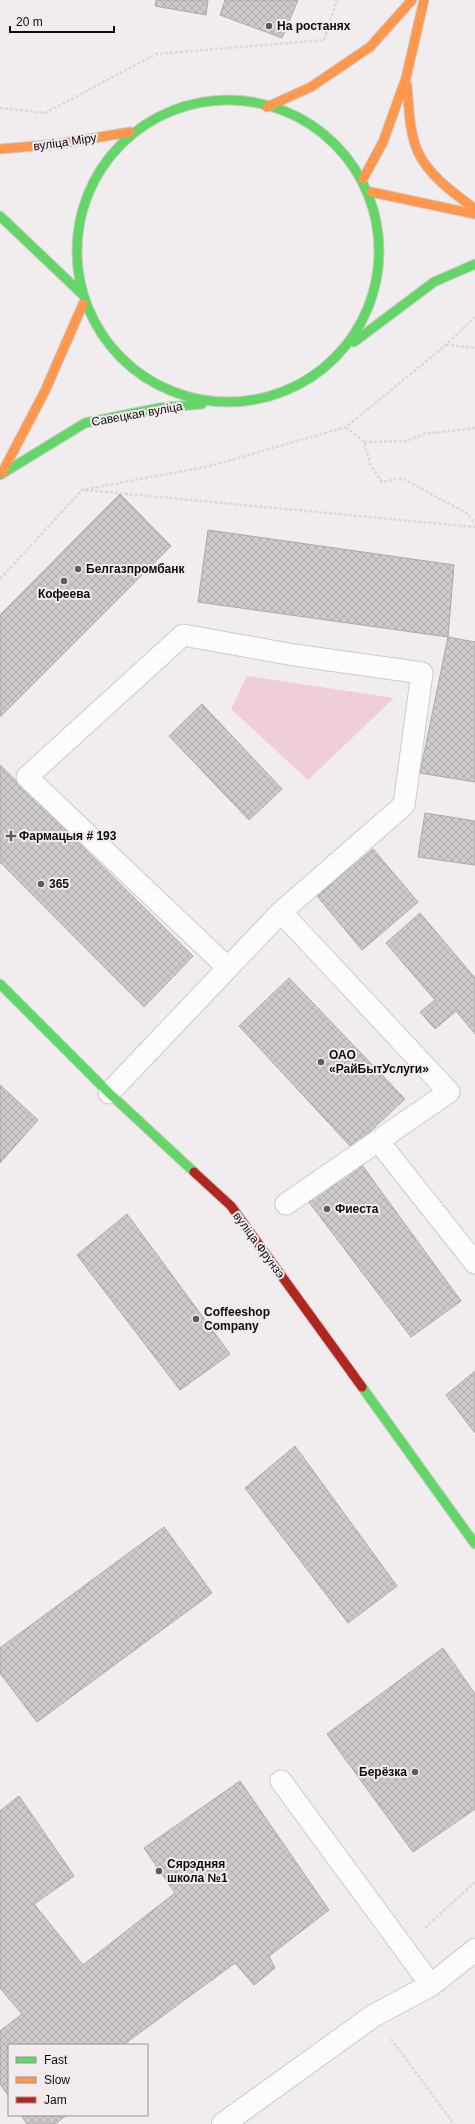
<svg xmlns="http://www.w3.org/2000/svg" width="475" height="2124" viewBox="0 0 475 2124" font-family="Arial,sans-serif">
<defs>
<pattern id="building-cross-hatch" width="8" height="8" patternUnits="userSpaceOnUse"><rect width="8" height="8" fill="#cecacb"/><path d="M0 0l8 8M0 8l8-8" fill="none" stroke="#b0acad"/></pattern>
</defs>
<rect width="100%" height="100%" fill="#f1ecee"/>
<path fill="#efced7" d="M247,676L394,698L308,780L231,709Z"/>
<path fill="url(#building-cross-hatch)" stroke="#aba8a9" d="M156,0H208L206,15L155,6Z
M225,0H298L282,38L220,15Z
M120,494L171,546L0,717V615Z
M208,530L454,565L448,637L198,602Z
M448,637L475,642V782L420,773Z
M202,704L282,789L249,820L169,736Z
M0,765L193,956L144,1007L0,862Z
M425,813L475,821V865L418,857Z
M373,849L418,902L362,950L317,896Z
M420,913L475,978V1034L456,1011L435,1029L420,1012L435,1000L386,943Z
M289,978L405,1099L352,1148L239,1026Z
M0,1085L38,1120L0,1163Z
M359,1161L461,1301L411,1337L309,1202Z
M127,1214L230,1354L180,1390L77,1255Z
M475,1371V1433L446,1395Z
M295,1446L397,1586L348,1623L245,1488Z
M164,1527L212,1593L37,1722L0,1673V1648Z
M443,1648L475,1694V1809L413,1852L327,1734Z
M240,1781L329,1910L269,1956L275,1968L254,1985L235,1963L123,2045H9V2097L0,2084V2031L22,2014L0,1988V1811L19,1796L74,1876L34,1904L83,1965L175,1893L144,1848Z
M21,2115H67L55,2124H27Z"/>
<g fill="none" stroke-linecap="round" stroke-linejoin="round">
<g stroke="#cecacc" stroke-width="23">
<path id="lane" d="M281,912L449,1092L286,1204
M109,1093L281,912L404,805L422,673L294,655L183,635L27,777L228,968
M379,1142L475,1263
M281,1781L431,1985"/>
</g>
<g stroke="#cecacc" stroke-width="24">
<path id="street" d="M223,2124L373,2016L431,1985L475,1950"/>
</g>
<g stroke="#cecacc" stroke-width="11">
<path id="fast" d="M77 251a151 151 0 1 1 302 0a151 151 0 1 1-302 0Z
M0,216L82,294
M354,342L434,282L475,264
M0,475L85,423L159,408L202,404
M0,984L109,1093L194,1172
M362,1387L475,1544"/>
</g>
<g stroke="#cecacc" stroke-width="11">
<path id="slow" d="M407,85C409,107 409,132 418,152C429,176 455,194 475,209
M267,107L311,87L370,47L412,0
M0,149L59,144L130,132
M363,179L383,142L406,78L424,0
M371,192L475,214
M2,473L45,391L83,304"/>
</g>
<g stroke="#cecacc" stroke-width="11">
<path id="jam" d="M194,1172L231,1206L362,1387"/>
</g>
<path stroke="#d9d8d9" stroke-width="2.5" stroke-dasharray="3 2" stroke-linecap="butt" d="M0,108L45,113L156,54L324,40L337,0
M446,345L475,348
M346,427L364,442L370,464L382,482L402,478L468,514L475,524
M364,442L407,441L424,434L475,428
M85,490L475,527
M0,579L82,490L210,466L346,427L446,345L475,317
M425,1928L475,1882
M391,2039L454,2124"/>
<use href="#lane" stroke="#fdfcfc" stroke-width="21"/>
<use href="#street" stroke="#fdfcfc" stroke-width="22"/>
<use href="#fast" stroke="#63d668" stroke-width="9"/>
<use href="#slow" stroke="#ff974d" stroke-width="9"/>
<use href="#jam" stroke="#b3261e" stroke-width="9"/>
</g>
<g fill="#5d5a5b" stroke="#f2ebed" stroke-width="1.5">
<circle cx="269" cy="26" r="4"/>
<circle cx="78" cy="569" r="4"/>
<circle cx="64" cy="581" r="4"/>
<path d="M9 830h4v4h4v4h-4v4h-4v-4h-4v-4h4z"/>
<circle cx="41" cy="884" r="4"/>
<circle cx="321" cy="1062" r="4"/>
<circle cx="327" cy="1209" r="4"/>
<circle cx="196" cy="1319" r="4"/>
<circle cx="415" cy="1772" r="4"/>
<circle cx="159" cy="1871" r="4"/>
</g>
<g text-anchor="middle" stroke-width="4" stroke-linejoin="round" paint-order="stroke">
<g font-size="12" font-weight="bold" fill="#0e0b0c" stroke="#f2ebed" text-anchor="start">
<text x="277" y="30">На ростанях</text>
<text x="86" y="573">Белгазпромбанк</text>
<text x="64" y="598" text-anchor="middle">Кофеева</text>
<text x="19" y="840">Фармацыя # 193</text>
<text x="49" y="888">365</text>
<text x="329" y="1059">ОАО<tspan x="329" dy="14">«РайБытУслуги»</tspan></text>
<text x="335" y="1213">Фиеста</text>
<text x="204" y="1316">Coffeeshop<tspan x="204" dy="14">Company</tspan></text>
<text x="407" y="1776" text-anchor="end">Берёзка</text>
<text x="167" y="1868">Сярэдняя<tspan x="167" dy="14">школа №1</tspan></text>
</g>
<g font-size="12" fill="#0e0b0c" stroke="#f2ebed">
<text transform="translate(65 142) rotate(-8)" y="4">вуліца Міру</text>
<text transform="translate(137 414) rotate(-10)" y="4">Савецкая вуліца</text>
<text transform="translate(259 1245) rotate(54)" y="4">вуліца Фрунзэ</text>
</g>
</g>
<rect x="8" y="2044" width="140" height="72" fill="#f2ebed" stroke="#979193"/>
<rect x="16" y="2057" width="20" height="6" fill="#63d668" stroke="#979193"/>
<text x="44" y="2064" font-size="12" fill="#0e0b0c">Fast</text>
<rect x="16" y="2077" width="20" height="6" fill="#ff974d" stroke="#979193"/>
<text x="44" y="2084" font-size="12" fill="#0e0b0c">Slow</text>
<rect x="16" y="2097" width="20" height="6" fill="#b3261e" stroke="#979193"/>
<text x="44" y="2104" font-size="12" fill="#0e0b0c">Jam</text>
<path d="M10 26v6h104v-6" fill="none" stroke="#0e0b0c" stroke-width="2"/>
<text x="16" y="26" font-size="12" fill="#0e0b0c" stroke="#f2ebed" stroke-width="3" paint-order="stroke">20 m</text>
</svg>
